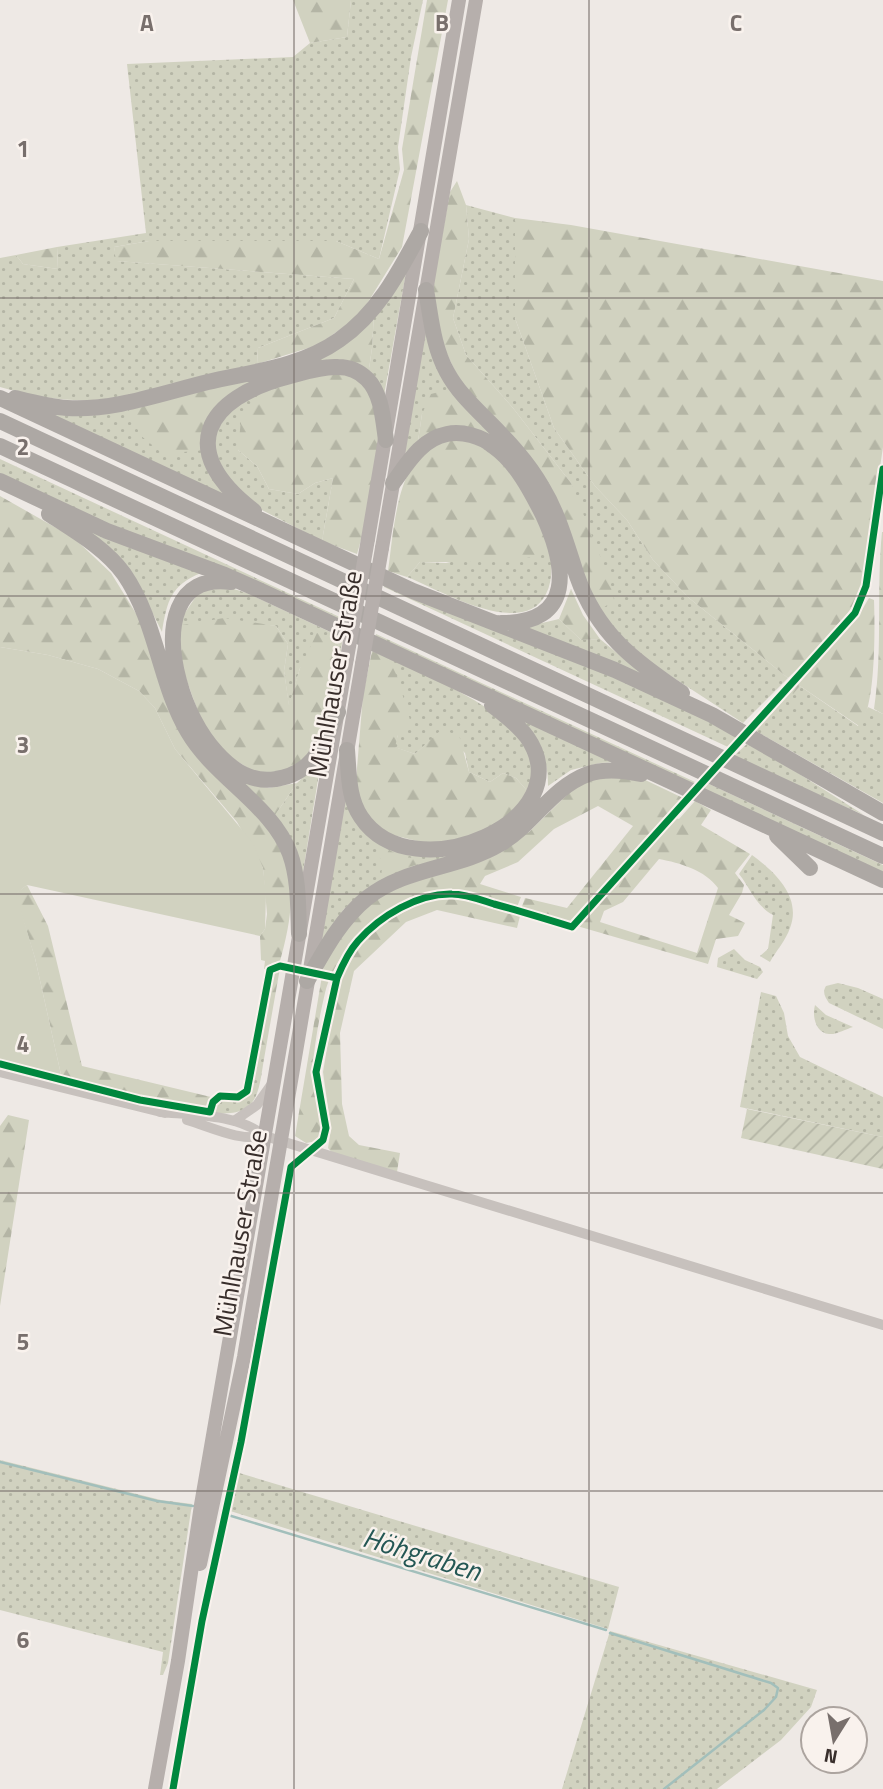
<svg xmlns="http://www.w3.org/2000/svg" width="883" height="1789" viewBox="0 0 883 1789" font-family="'Titillium Web',sans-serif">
<defs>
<pattern id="grass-dots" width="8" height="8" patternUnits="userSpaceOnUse" patternTransform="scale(1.75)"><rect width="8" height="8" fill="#d1d2c0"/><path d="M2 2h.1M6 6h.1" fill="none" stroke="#b4b5a5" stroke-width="1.8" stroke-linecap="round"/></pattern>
<pattern id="forest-firs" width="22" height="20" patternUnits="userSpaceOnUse" patternTransform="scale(1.75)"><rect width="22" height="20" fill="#d1d2c0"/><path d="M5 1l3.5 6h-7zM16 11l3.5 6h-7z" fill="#b4b5a5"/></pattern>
<pattern id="garden-furrows" width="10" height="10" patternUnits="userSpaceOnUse" patternTransform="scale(1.75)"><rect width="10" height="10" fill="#d1d2c0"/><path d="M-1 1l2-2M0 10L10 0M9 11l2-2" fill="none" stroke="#b4b5a5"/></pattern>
</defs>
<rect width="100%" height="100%" fill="#eee9e5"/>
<path fill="url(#grass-dots)" d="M351,0H423L411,57L398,147L400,169L379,259L336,241H149L114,247L117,261L354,279L334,318L258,348L257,364C203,377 128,403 74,400C48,399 24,394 0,387V258L16,255L23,264L58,269L57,247L146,233L127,64L293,57L310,43L347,37Z
M466,205L515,218V318L554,428L595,486L627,520L653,560L689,598L788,678L743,723L651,663L602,618L571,483L513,408L466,355L453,318L469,239Z
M407,267L383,401L368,376L372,348L374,313Z
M423,324L433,357L451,389L422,414L418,441L406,452L400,462Z
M287,382L238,450L257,466L269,489L298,494L315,483L333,478L322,541L260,509L222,474L213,442L215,430L236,402Z
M128,408L204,450L234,502L43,410Z
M0,459L346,620L345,624L107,528L0,475Z
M75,524L201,573C171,585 167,601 162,632L135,578Z
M547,541C552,558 554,578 546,594C523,640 440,590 407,577L420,562L446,563Z
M384,584L571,655L738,735L728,747L384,587Z
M224,586L247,593L343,638L341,649L334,638L300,668L289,707L284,671L288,644L276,626L256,624L176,626L199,592Z
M559,619L581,640L600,639L646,677L525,627Z
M376,634L695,782L689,787L375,638Z
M388,658C430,678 513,709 530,755C535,767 531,781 529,793L516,778L503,773L490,782L469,772L465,753L441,731L415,754L394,747L398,735Z
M800,686L858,726L868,707L883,714V803L754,730L790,691L793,693Z
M523,718L618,762L600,763L571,770L548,786C548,759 541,742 521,723Z
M749,742L864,815L733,757Z
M321,761L302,878L273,818L297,783Z
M707,783L883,865V872L702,789Z
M346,786L355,818L364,831L377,841L462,853L363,893L344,909L321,942Z
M752,855C775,872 802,897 790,928C786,940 776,951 770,962L760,956L768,949L773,915C755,905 751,889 739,874Z
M734,949L745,960L760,967L763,972L757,979L717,967L718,958Z
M838,983L858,988L883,999V1029L829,1003C825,997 822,992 826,986Z
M761,992L776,996L784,1013L788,1036L800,1057L883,1097V1137L740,1107Z
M815,1005L826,1015L853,1027C846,1029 836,1035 829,1034C815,1033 812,1015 815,1005Z
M257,1059H264C258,1095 258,1117 214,1113L215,1106L220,1100C226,1099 233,1101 238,1100C255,1097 255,1072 257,1059Z
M0,1460L161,1500L192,1504L168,1663L163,1675H160L163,1652L0,1610Z
M236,1472L619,1587L608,1629L227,1510Z
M610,1631L817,1690L811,1707L781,1740L717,1789H562Z"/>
<path fill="url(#forest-firs)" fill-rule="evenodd" d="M293,0H351L347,37L310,43Z
M427,0H448L402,247L365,307L349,323L318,345L257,364L258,348L334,318L354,279L116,261L114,247L149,241H336L379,259L404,170L402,149Z
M457,181L466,205L469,239L453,318L466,355L513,408L571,483L610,581L614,600L599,611L462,385L432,323V291L450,192Z
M515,218L571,225L883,281V447L862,589C845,624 816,652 788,678L689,598L653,560L627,520L595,486L554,428L515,318Z
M57,247L58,269L23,264L16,255Z
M374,313L372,348L368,376L307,364Z
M337,372L352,374L374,395L380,425L369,512L357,554L322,541L333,478L315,483L298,494L269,489L257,466L238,450L241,420L261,398L287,382Z
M271,373L243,386L204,450L163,454L140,435L128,408Z
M451,389L496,439L418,441L422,414L431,394Z
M464,438L489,447L522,484L547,541L536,557L480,562H420L407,577L388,571C394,531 396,455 442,441C449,439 457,439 464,438Z
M0,496L74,538L111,573L269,829C274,839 280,848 284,858C297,891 289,929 280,961L272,963L267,969H264L265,961L261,960L260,936L265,929L267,914L263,868L237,822L175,749L155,708L139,691L98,669L48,655L0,647Z
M882,532H883V714L874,709C883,650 876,591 882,532Z
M571,589L583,615L600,639L581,640L559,619Z
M869,598L874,600C875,627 875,679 868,706C867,712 862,719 859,726L800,686L793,694L790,691L859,615Z
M224,618L276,626L288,644L284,671L289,705L300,668L317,633L334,638L341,649L325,726L305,759L286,772H255L225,754L201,720L184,673L176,626Z
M372,651L388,658L397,676L410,720L398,735L395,747L415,754L441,730L459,735L469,772L490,782L503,773L516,778L529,793L515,813L481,835L429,844L393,835L375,825L356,799L357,768L363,695Z
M605,774L639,777L683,798L572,924L521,909L525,898L567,908L633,826L598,806L554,829L518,862L485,876L480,884L521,897L517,907C498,902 468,889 449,890C395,891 339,941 325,993C319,1018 314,1047 312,1073C311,1091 326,1122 319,1136C317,1142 311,1142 306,1143L295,1136L324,964L357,913L391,888L487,858L529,832L576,786Z
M238,782L269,788L297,783L273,818Z
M695,801L711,810L701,825L750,854L735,873L744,885L742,893L729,915L745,923L738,936L716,939L708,964L577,926L675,818L679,819ZM659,859C680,863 705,870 718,888L697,953L600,922L604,911L623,902Z
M377,844L403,857L433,860L405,868L381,879L382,867Z
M27,885L48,926L82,1066L211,1097L206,1111L62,1079L35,958L15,894Z
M452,898L472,901L520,916L517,928L437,910L406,922L354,971L340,1033L342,1104L349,1136L359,1145L400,1153L397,1172L335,1156L328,1148L331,1129L323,1072L337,989L342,974L360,945L389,920L425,901Z
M277,968H280L264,1059H257L272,972Z
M8,1115L29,1120L0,1306V1126Z"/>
<path fill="#d1d2c0" d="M0,647L48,655L98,669L139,691L155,708L175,749L253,843L263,868L266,894L265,929L260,936L27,885L16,894L35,958L62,1079L0,1062Z"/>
<path fill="url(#garden-furrows)" d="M747,1109L883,1137V1169L741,1138Z"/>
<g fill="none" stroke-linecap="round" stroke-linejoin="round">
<path stroke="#a2bfbb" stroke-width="2.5" d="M0,1462L157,1501L193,1506
M228,1515L606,1630
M610,1633L771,1683L778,1688L776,1697L764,1710L664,1789"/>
<path stroke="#c7c1bd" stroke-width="10" d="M0,1072L165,1113
M160,1112C194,1115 237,1114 265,1136L883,1325
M187,1120C211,1127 240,1142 265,1136
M234,1121L257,1105L271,1085"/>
<path stroke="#b6afac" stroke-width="14" d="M368,539L459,0
M382,548L476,0
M200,1564L244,1357L362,664
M155,1789L178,1661L201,1505L347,658"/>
<path stroke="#ada8a4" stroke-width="16" d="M426,290C431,317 433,347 447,372C457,391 473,406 488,421C508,441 528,462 542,487C559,515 567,546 577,576C597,633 634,661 682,693
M0,398L413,591L615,670L712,715L883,813
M15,398C31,402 50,407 67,408C114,411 162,393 208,382C251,372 301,367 339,340C378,313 399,272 421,231
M0,421L883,833
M0,446L883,856
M0,481L107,531L225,575L259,590L883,880
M393,483C407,464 421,439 447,434C462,431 481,436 493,446C516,462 531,491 543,515C566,565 576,624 501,623
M254,511C175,451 204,398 290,376C305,372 322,366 338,367C349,367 359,371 367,379C382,394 383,420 386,440
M49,514C75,531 105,548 124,574C157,622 159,683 188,732C215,778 273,806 290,854C299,879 298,908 299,934
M231,582C119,566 189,795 276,779C290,777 303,771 313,759C324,746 330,728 338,712
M347,750C349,773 348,798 361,817C412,894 585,820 527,737C518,725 504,714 492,705
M777,836L810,868
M307,981C324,951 340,920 367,898C406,867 458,869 500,844C533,825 551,788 588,774C605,768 623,770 641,774"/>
<path stroke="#b6afac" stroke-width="14" d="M347,658L368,539
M362,664L382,548"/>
<g stroke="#f9f2ed" stroke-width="11">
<path id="cycleway" d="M0,1064L140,1100L210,1112L213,1102L220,1096L238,1097L247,1091L270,970L280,966L337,978
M173,1789L202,1621L241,1442L291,1167L323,1140L326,1128L316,1072L337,978C342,966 349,951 358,941C380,916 418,893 452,894C466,894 481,900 494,904C520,911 546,919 572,927L855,613L866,586L883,469"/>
</g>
<use href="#cycleway" stroke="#00873e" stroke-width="7"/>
</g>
<path fill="none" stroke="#786f6c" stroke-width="2" stroke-opacity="0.55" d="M294,0V1789M589,0V1789M0,298H883M0,596H883M0,894H883M0,1193H883M0,1491H883"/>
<g text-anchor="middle" stroke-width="5" stroke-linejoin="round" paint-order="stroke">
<g font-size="26" fill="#382e2b" stroke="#f9f2ed">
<text transform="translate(335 674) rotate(-80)" y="9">Mühlhauser Straße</text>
<text transform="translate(240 1233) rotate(-80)" y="9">Mühlhauser Straße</text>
</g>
<g font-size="28" font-style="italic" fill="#245754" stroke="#f9f2ed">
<text transform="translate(422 1554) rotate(17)" y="10">Höhgraben</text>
</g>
</g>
<g font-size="23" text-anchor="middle" font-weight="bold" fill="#786f6c" stroke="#f9f2ed" stroke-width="5" stroke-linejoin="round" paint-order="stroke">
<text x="147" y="31">A</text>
<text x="442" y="31">B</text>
<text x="736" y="31">C</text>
<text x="23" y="157">1</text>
<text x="23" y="455">2</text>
<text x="23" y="753">3</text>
<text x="23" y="1052">4</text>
<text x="23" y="1350">5</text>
<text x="23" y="1648">6</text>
</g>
<g transform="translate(834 1740) rotate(191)"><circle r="33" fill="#f9f2ed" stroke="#aca49f" stroke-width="2"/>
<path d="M0-5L12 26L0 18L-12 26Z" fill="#786f6c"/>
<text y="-10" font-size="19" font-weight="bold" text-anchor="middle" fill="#382e2b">N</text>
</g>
</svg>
